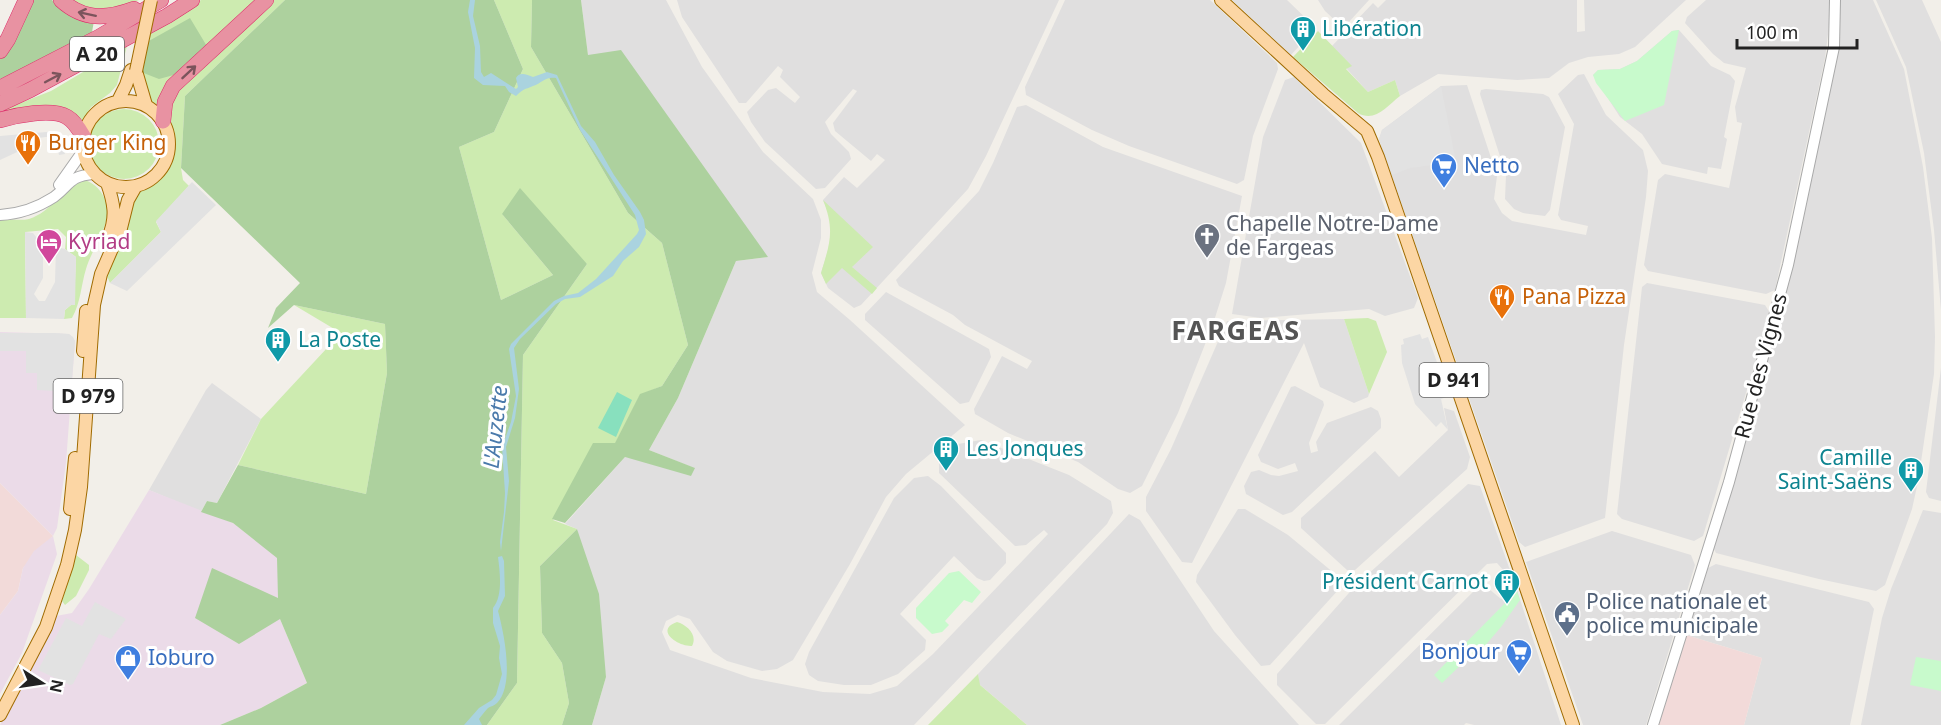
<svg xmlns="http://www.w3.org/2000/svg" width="1941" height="725" viewBox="0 0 1941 725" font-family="'Noto Sans',sans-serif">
<rect width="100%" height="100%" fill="#f2efe9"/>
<path fill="#e0dfdf" d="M581,0H666L702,67L763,152L813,199L821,220V238L812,273L817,292L850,320L965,425L906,474L886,497L850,564L793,660L777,669L762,671L727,661L713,652L690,619L678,615L666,621L662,632L670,650L751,678L823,692L870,694L897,686L933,654L1048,534L1044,530L1026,545L1015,546L939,473V462L958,444L981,440L1069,475L1111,501L1113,513L1107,524L914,725H592L606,677L577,529L565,524L625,457L694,468L649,450L678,398L736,261L767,257L588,55Z
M677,0H1059L986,156L968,189L861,305L854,308L828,288L821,273L831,241L830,217L823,200L844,177L857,188L885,160L877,154L871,161L835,131L833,123L857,91L853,89L825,122L831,134L849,152L851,159L825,188L816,189L765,142L751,122L747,112L768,90L776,88L795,103L800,97L780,77L783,70L778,66L746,103H739L682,17Z
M1065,0H1210L1277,63L1278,69L1253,136L1244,180L1237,184L1129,146L1092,130L1026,95L1025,87Z
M1232,0H1287L1316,28L1291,55Z
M1318,0H1369L1348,23L1339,24L1325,11Z
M1386,0H1577V32L1585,31L1584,0H1686L1635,47L1619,54L1588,57L1569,63L1549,78L1517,80L1438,74L1400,96L1395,80L1368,92L1346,68L1351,66L1332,46L1373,3L1378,8Z
M1706,0H1829V26L1825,58L1775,290L1766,294L1648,271L1644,265L1658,180L1665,174L1729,188L1742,123L1737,122L1735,107L1746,68L1724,63L1713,54L1685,23L1687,17Z
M1840,0H1873L1904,69L1923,167L1932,238L1935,337L1934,374L1918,482L1912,509L1885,585L1876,591L1819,579L1716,553L1713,547L1782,311L1828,94L1840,28Z
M1876,0H1922L1941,42V310L1934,230L1924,153L1906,67Z
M1679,30L1711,66L1730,75L1735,81L1724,137L1727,139L1721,169L1708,167L1707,174L1662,164L1642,134L1620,117L1593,75L1598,70L1620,69L1637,61L1672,31Z
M1584,74L1606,115L1643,150L1648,171L1646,197L1624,345L1605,518L1525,547L1519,542L1379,139L1382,130L1441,86L1467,85L1497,176L1494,199L1502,213L1512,221L1586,235L1588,226L1561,220L1558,215L1574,124L1558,94L1578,75Z
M1294,77L1361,143L1418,298L1414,308L1385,316L1369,309L1261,318L1232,314L1263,137L1285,80Z
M1486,89L1543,94L1549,97L1565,127L1550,210L1545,216L1523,213L1514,209L1505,199L1506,175L1480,94L1481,90Z
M1026,105L1103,147L1242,196L1226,283L1213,324L1178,413L1142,486L1130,493L1118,489L1078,462L1008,433L975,414L974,409L1002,356L1027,369L1032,361L965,325L953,315L899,286L896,280L979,191L993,163L1017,107Z
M1647,283L1765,305L1770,313L1703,536L1694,541L1622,519L1617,514L1642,287Z
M886,292L989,349L991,357L969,402L960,404L865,320V314Z
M1344,319L1369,394L1368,397L1354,403L1320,387L1304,343L1192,563L1182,562L1146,511V497L1171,449L1227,321Z
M1941,368V501L1929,498L1926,492Z
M212,383L261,419L217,503L207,501L201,512L149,490L206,390Z
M1295,386L1323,401L1324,405L1309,443L1311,453L1318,451L1316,442L1327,423L1371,407L1378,411L1381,419V428L1292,512L1283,515L1246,494L1244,486L1251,472L1259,470L1271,475L1279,476L1298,471L1295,463L1278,469L1261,462L1258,455L1291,387Z
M1444,408L1454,411L1470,457L1467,469L1355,570H1347L1301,528V518L1375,451L1399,477L1448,430Z
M928,476L941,486L1006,553V563L990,580L984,581L977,578L954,556L900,614L926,640L925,650L898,674L871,685H844L818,681L809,675L805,664L809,652L894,498L914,478Z
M1468,484L1480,486L1515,584L1561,725H1474L1466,723L1464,725H1339L1482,583L1501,599L1509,594L1511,589L1504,571L1497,563L1487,564L1325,724H1316L1277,685V674L1356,585Z
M1238,509H1245L1288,535L1340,578V588L1270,665L1261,666L1235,635L1196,582L1197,575Z
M1923,510L1941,513V725H1861L1882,618L1891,589Z
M1129,514L1140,520L1214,631L1299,725H1027L979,684L978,674Z
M1612,531L1691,555L1695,565L1646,725H1583L1526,562Z
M1716,564L1869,602L1874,609L1850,725H1744L1762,658L1686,635L1706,569Z"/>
<path fill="#f2dad9" d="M0,483L53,536L23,568L18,591L0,615Z
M1686,635L1762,658L1744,725H1657Z"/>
<path fill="#ebdbe8" d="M0,332L69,334L75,341L66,463L57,528L53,536L57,554L22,653L0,694V615L18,591L23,568L34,551L53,536L0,483Z
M149,490L233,523L278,558L280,619L307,683L261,708L220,725H0L56,616L72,613L89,589Z"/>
<path fill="#cdebb0" d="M69,0H139C107,12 100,16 69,0Z
M201,0H260L158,109L143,93L140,71L148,35Z
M274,0H285L185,96L181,168L183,180L189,186L156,222L161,232L110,283L106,274L136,192L154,182L166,171L174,150L166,114L185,80Z
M494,0H532L531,47L628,213L662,243L688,345L662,386L640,395L615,444L553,520L577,529L540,566L542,633L562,663L569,703L562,725H487L517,683L523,355L587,264L502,214L553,275L501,300L459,147L494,132L523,69Z
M1318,31L1352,66L1346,69L1368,92L1395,80L1400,96C1387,106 1375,123 1358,113L1293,57Z
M127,46L117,85L110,93L91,107L80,125L72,114L0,116V111L51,91Z
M89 144a35 35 0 1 1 70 0a35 35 0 1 1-70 0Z
M84,180C99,184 109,200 107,216C105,232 91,252 86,269C81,285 81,302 72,318L64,319L65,310L71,305H74L76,257L65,249L66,237L58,229L25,232L26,318H0V218C9,219 21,221 29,219C52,212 62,187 84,180Z
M823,200L873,247L852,267L877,288L872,294L842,268L826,284L821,273C830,243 835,230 823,200Z
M294,305L385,324L387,373L366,494L238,465L261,419L341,333Z
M1368,318L1376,321L1387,352L1369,394L1344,319Z
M76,555L89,565V570L76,596L65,605L62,601Z
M677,622C687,625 698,635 692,646C678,647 654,630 677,622Z
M978,674L980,685L1027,725H928Z"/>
<path fill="#add19e" d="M31,0H52C64,13 77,17 94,21L92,32L54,56L0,79V58Z
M285,0H494L523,69L494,132L459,147L501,300L553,275L502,214L520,188L587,264L523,355L517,683L487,725H220L261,708L307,683L280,619L239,644L195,618L212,568L278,598L277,558L233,523L201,512L207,501L217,503L238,465L366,494L387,373L385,324L294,305L268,328L276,308L300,283L181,168L185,96Z
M532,0H581L588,55L621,50L768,257L736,261L678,398L649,450L695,468L691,476L625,457L565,523L552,519L593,443H615L640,394L662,386L688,345L662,243L628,213L531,47Z
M190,18L208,48L181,73L159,79L141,72L147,42Z
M577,529L599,594L606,677L592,725H562L569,703L562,663L542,633L540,566Z"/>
<path fill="#c8facc" d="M1679,30L1664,105L1625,121L1596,83L1593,75L1598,70L1620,69L1637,61L1672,31Z
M959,571L981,592L972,603L964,600L945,621L949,625L942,632L932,634L916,618V608L949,573Z
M1517,591L1520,600L1501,627L1471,662L1467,659L1442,683L1434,675Z
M1916,657L1941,661V691L1910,685Z"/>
<path fill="#88e0be" d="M617,392L632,400L616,437L598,428Z"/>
<path fill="#e2e2e2" d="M1441,86L1456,162L1410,168L1392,175L1379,139L1382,130Z
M58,131L65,154L59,155L54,136L30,139V146L0,160V136Z
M192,182L216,205L127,291L110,283L161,232L156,221Z
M25,232L33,233L43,246V278L34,294L39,301H45L55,282L56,247L65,249L76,257L75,305H71L65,310L64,319L26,318Z
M0,333H56L69,334L73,337L75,341L71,392L37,390V373H26V351H0Z
M1420,334L1422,339L1428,337L1449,396L1441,399L1448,430L1441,422L1436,427L1415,404L1402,363L1401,345L1404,344L1403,339Z
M95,602L126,619L111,639L99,634L73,684L70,685L38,670L66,618L82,626Z"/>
<path fill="#aad3df" d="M470,0H475L473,16L480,46L481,72L484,77L491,73L516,89L518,87L516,78C520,71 527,75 533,77L547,72L557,75L581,126L595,142L614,175L640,212L644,220L646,234L639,247L623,261L613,276L580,297L565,299L556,304L520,339L514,348L519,389L515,418L506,447L509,481L501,551L500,542L504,512L505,493L502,447L511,422L516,396L509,349L511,344L554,301L564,296L578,293L596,279L637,234L639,230L635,215L580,130L556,78C545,76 542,83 533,86C524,90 524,88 516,96L509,92L505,86L483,85L474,78L475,48L468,12Z
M502,556L504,561L505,596L498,611C504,633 515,685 497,703C494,706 491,706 488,708C485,711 482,715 479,719L482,725H464L479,708L492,700L496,695L502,674L499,658L500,646L493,623V608C503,596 500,573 498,557Z"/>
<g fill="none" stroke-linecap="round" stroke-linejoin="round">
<g stroke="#a9a9a9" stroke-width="12">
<path id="tertiary" d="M59,185L83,151
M0,215C20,214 37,208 54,197C71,184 69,176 94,174
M1653,725L1729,482L1788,265L1834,47L1835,0"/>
</g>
<g stroke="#a06b00" stroke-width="14">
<path id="primary" d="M1221,0L1323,94L1367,131L1378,157L1573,725
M136,71L146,105
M83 144a43 43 0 1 1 86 0a43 43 0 1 1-86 0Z
M118,101L126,85L131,70
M107,183C114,203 117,217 108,238
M83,351L86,311
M70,509L75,458
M0,715L46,627L67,565L75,530L81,487L94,305L101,274L121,228L128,200L136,186"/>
</g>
<g stroke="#dc2a67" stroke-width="16">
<path id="motorway" d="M61,0C84,21 107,19 134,9
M0,51L8,39L26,0
M0,88L99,37L161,0
M0,104L30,90L167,16L192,0
M0,120C17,115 52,108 67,117C74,121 79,129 83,136
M163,121L165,102L173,86L266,0"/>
</g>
<use href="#tertiary" stroke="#fff" stroke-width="10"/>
<use href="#primary" stroke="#fcd6a4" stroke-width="12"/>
<use href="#motorway" stroke="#e892a2" stroke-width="15"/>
<g stroke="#a06b00" stroke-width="14" stroke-linecap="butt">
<path id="primary-bridge" d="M136,71L151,0"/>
</g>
<use href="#primary-bridge" stroke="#fcd6a4" stroke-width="12"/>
</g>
<defs><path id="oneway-shaft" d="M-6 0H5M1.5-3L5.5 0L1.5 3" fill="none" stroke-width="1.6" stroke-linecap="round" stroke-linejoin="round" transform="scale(1.5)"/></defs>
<g stroke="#7b545c">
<use href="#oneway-shaft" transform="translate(87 14) rotate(-168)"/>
<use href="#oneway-shaft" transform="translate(189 72) rotate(-43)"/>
<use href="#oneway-shaft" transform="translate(53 78) rotate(-28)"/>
</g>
<defs>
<g id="building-pin" transform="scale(1.35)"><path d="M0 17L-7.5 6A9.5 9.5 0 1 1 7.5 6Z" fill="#0f9aa8" stroke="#fff"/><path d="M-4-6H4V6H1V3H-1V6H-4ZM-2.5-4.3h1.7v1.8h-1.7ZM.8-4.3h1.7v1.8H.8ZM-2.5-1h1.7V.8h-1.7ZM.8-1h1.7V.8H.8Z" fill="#fff"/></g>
<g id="restaurant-pin" transform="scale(1.35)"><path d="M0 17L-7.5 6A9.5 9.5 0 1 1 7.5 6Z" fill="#e8710a" stroke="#fff"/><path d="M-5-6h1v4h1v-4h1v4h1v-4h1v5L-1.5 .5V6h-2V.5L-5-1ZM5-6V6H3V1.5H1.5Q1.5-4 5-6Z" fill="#fff"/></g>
<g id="supermarket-pin" transform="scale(1.35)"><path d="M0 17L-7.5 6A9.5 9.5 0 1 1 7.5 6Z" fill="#3f7fe0" stroke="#fff"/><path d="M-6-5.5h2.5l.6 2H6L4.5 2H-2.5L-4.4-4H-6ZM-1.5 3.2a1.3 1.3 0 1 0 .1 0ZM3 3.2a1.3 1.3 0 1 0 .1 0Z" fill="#fff"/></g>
<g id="church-pin" transform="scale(1.35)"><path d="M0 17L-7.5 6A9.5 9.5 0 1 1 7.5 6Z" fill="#6b7280" stroke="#fff"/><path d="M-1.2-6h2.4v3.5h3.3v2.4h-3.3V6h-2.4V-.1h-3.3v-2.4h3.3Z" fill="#fff"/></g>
<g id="hotel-pin" transform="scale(1.35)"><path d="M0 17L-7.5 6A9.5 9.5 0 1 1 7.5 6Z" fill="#d1479c" stroke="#fff"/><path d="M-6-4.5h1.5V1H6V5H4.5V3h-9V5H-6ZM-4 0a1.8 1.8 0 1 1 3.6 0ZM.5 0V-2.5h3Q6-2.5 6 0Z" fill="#fff"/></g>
<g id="civic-pin" transform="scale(1.35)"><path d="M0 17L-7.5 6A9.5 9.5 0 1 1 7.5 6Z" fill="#5c6f8a" stroke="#fff"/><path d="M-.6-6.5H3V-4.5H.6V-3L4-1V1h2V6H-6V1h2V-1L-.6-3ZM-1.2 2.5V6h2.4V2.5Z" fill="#fff"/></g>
<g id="shop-pin" transform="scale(1.35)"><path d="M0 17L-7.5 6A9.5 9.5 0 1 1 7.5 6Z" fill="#3f7fe0" stroke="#fff"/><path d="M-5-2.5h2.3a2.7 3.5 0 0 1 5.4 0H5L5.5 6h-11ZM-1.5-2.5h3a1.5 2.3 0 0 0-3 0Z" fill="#fff"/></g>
</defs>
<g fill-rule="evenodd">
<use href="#building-pin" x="1303" y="29"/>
<use href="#restaurant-pin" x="28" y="143"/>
<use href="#supermarket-pin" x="1444" y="166"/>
<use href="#church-pin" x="1207" y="236"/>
<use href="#hotel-pin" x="49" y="242"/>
<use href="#restaurant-pin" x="1502" y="297"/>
<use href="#building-pin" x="278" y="340"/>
<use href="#building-pin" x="946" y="449"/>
<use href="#building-pin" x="1911" y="470"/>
<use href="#building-pin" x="1507" y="582"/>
<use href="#civic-pin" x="1567" y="614"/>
<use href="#supermarket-pin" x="1519" y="652"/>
<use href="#shop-pin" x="128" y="658"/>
</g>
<g text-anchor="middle" stroke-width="6" stroke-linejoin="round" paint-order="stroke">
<g fill="#fff" stroke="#646464" stroke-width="1.5">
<rect x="70" y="37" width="54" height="34" rx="4.5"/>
<rect x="1419.5" y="363" width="69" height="34" rx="4.5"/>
<rect x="53.5" y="379" width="69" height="34" rx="4.5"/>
</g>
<g font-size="20" font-weight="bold" fill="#222">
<text x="97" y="61">A 20</text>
<text x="1454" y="387">D 941</text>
<text x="88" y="403">D 979</text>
</g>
<g font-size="21" fill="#0d838f" stroke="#fff" text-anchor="start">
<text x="1322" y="36">Libération</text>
<text x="298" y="347">La Poste</text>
<text x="966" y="456">Les Jonques</text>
<text x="1892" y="465" text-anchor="end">Camille<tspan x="1892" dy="24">Saint-Saëns</tspan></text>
<text x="1488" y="589" text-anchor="end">Président Carnot</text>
</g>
<g font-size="21" fill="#c56008" stroke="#fff" text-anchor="start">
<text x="48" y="150">Burger King</text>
<text x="1522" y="304">Pana Pizza</text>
</g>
<g font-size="21" fill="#366cbe" stroke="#fff" text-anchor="start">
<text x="1464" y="173">Netto</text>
<text x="1500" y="659" text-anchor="end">Bonjour</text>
<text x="148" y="665">Ioburo</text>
</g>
<g font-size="21" fill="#5b616d" stroke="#fff" text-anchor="start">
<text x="1226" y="231">Chapelle Notre-Dame<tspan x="1226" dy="24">de Fargeas</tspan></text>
</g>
<g font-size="21" fill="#b23c85" stroke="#fff" text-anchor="start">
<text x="68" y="249">Kyriad</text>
</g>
<g font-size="21" fill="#222" stroke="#fff">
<text transform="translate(1761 366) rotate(-75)" y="7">Rue des Vignes</text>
</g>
<g font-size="21" fill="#4e5e75" stroke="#fff" text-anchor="start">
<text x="1586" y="609">Police nationale et<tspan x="1586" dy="24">police municipale</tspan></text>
</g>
<g font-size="22" font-style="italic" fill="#4a7aab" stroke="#fff">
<text transform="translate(495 427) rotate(-84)" y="8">L'Auzette</text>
</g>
<g font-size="27" font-weight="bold" letter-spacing="1.5" fill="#555" stroke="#fff">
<text x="1236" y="340">FARGEAS</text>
</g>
</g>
<g transform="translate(42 683) rotate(102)" stroke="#ffffff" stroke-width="4.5" paint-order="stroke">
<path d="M0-4.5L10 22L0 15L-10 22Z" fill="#222222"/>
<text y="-9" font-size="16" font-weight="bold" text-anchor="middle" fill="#222222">N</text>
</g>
<path d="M1737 39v9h120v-9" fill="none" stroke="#222222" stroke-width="3"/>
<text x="1746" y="39" font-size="18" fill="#222222" stroke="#ffffff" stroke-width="4.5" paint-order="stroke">100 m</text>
</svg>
